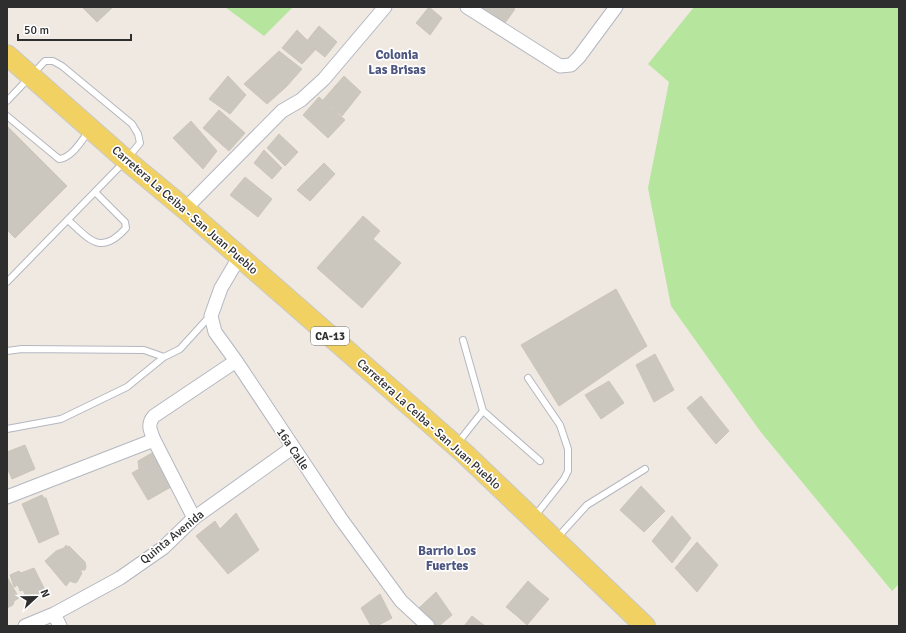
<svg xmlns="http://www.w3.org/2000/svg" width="906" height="633" viewBox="0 0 906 633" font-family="Signika,sans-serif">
<rect width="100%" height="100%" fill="#efe9e1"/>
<path fill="#b6e59e" d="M225,7H293L264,36Z
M694,7H899V584L892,591L760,431L671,306L648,188L669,82L648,64Z"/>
<path fill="#cbc7bf" stroke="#cbc5ba" d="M82,7H113L97,22Z
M429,7L442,18L430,35L416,23Z
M480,7H512L515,9L505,23Z
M319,26L337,42L325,57L306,42Z
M297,30L316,49L302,64L282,48Z
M279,51L302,69L286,87L267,104L244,84Z
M228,76L246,95L230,114L209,99Z
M344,76L361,92L342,116L323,100Z
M319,97L345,120L328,138L303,115Z
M219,110L245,133L229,151L203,128Z
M191,121L217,151L203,169L173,138Z
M7,126L67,186L15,238L7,230Z
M279,134L298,152L285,166L267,148Z
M264,150L282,168L272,179L254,163Z
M324,163L335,174L310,201L297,190Z
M245,177L272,199L258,217L230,195Z
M363,216L380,231L373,239L401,263L362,308L317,268Z
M616,289L647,346L559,406L521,345Z
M655,354L674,390L654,402L636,365Z
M609,381L624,403L601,419L585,395Z
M701,396L729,431L716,444L687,408Z
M25,445L35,469L12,479L7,468V452Z
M152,453L171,487L148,500L132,473L139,469L138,461Z
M641,486L665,511L644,532L620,510Z
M42,495L44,498H46L59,534L39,543L22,504Z
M236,513L259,550L228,574L196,536L215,521L220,529Z
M672,516L691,538L672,563L652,541Z
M697,542L718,565L697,592L675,568Z
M66,545L67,547L69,546L85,562L86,567L85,570H80L82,573L77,582L75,583L70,581L66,586L45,561L56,551L64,548Z
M34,568L46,592L28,601L23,590L20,591L18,585L14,587L10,575L19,571L21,573Z
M7,577L19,598L14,601L13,605L7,608Z
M528,581L539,591L517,616L506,607Z
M539,591L549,599L527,625L517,616Z
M436,592L452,615L439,626H437L419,608Z
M380,594L392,618L377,626H371L361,608Z
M472,616L485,626H464Z"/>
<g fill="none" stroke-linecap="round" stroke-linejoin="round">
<g stroke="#b4b7c1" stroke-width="8">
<path id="lane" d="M7,101L45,61H53L62,66L132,124L138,134L140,143L126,160L7,282
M7,116L59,159C72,158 81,141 89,131
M68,220C90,240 101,256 126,228L125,222L95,192
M463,340L483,411L540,461
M7,351L22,349L144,350L164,357
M528,378L560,425L568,449V471L564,479L535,516
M7,429L61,419L127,387L164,357L180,349L210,316
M457,444L483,411
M557,538L587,505L645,469"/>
</g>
<g stroke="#b4b7c1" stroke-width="15">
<path id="street" d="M467,7L560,66L571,65L579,57L616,7
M185,209L282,111L301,100L324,79L385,7
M240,256L221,288L211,316L215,332L236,361L341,519L401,601L428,626
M7,497L154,440
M194,518L154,440C150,430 147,424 154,416L236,361
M54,614L60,626
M25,626L54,614L120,578L163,548L194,518L292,448"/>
</g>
<g stroke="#c9c9c9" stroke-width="22">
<path id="primary" d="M7,55L126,160L185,209L464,453L645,626"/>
</g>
<use href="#lane" stroke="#fff" stroke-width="6"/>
<use href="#street" stroke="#fff" stroke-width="13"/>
<use href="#primary" stroke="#f2d163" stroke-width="20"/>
</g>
<g text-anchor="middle" stroke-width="3.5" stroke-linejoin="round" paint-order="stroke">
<rect fill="#fff" stroke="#6d6d6d" stroke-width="1" x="311" y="327" width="38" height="18" rx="3"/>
<g font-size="11" font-weight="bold" fill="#2e2e2e">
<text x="330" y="340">CA-13</text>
</g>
<g font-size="12" fill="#2e2e2e" stroke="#fff">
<text transform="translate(185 210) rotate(41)" y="4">Carretera La Ceiba - San Juan Pueblo</text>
<text transform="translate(429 424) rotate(42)" y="4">Carretera La Ceiba - San Juan Pueblo</text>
<text transform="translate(293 449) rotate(56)" y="4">16a Calle</text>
<text transform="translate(172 537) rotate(-39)" y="4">Quinta Avenida</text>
</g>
<g font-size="13" font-weight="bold" fill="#4d5680" stroke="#fff">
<text x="397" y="59">Colonia<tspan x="397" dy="15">Las Brisas</tspan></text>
<text x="447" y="555">Barrio Los<tspan x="447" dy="15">Fuertes</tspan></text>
</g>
</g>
<rect width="906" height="633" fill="none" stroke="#2e2e2e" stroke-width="16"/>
<g transform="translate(36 597) rotate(68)" stroke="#ffffff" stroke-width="3" paint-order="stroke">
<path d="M0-3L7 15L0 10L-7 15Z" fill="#2e2e2e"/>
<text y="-6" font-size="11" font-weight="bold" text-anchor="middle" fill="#2e2e2e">N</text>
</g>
<path d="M18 34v6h113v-6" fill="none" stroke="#2e2e2e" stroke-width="2"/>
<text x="24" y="34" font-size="12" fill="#2e2e2e" stroke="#ffffff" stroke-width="3" paint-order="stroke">50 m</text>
</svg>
